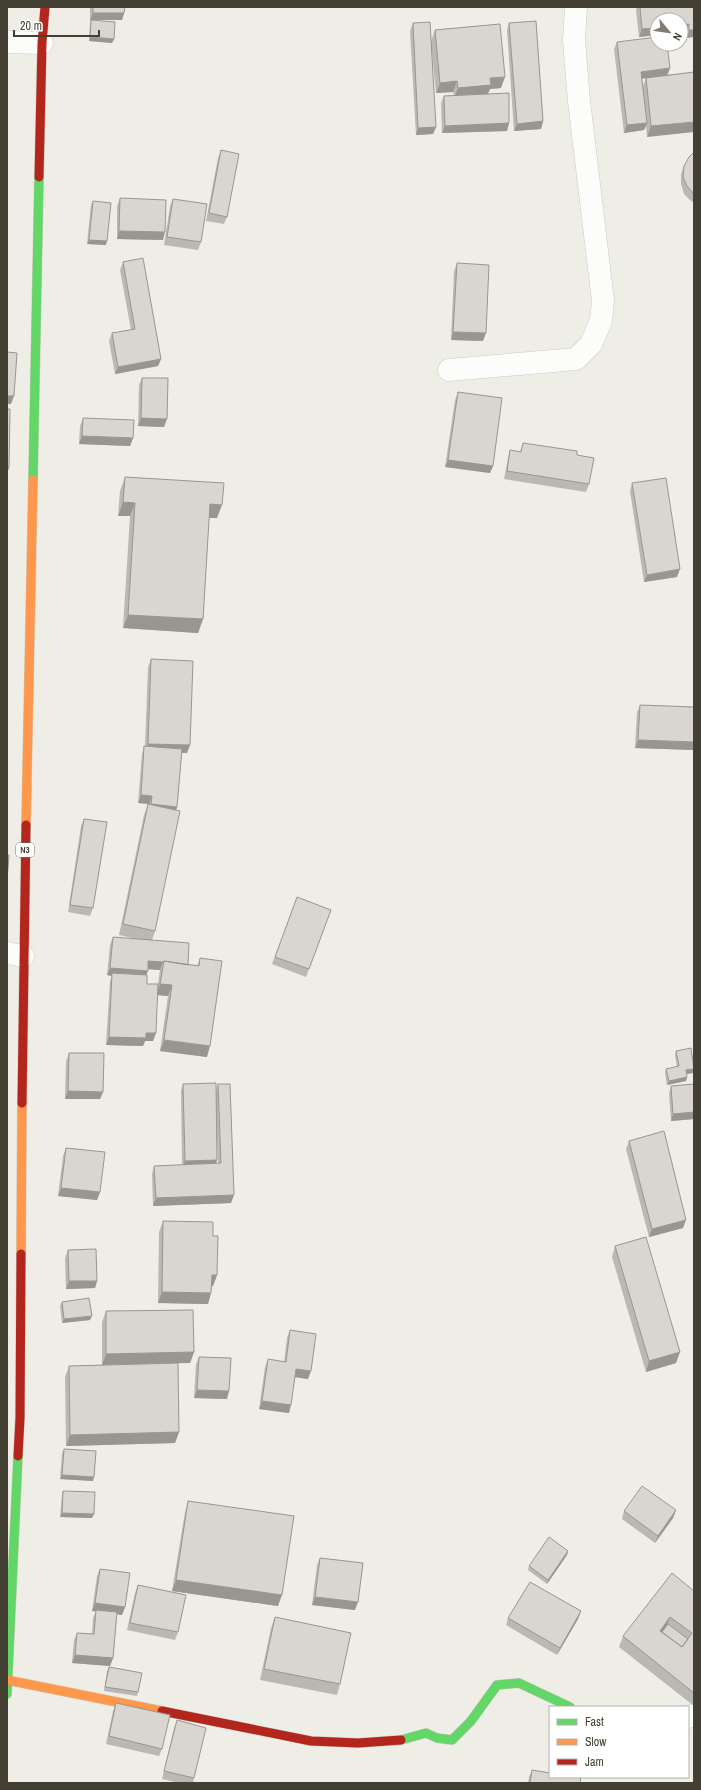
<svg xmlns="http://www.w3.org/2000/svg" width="701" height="1790" viewBox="0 0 701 1790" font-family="'Archivo Narrow',sans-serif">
<rect width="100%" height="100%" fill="#eeede6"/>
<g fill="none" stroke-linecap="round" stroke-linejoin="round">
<g stroke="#cccbc4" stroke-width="23">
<path id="street" d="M7,42L42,43
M449,370L576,359L591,344L601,321L603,301L579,101L574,40L576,7
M7,953L23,956
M688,1717L694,1715"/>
</g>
<g stroke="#cecbbd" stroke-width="10">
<path id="fast" d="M33,480L39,177
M7,1694L18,1456
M401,1740L426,1733L437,1738L452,1740L471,1721L497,1685L519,1683L570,1707"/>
</g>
<g stroke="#cecbbd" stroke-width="10">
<path id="slow" d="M26,825L33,480
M21,1254L22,1103
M7,1680L162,1711"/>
</g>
<g stroke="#cecbbd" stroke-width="10">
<path id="jam" d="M39,177L42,43L45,7
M22,1103L26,825
M18,1456L20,1418L21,1254
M162,1711L311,1741L358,1743L401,1740"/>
</g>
<use href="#street" stroke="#fcfcfb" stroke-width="22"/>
<use href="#fast" stroke="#63d668" stroke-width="9"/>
<use href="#slow" stroke="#ff974d" stroke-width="9"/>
<use href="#jam" stroke="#b3261e" stroke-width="9"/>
</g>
<path fill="#bab8b2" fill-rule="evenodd" d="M90,7H125L124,13L122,20H93L114,39L112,43L89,41L90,24L91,20H90Z
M637,7H694V37L686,38V32L657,20V35L639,37L636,10Z
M413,23L431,41L435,30L501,88L490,89L488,94L509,123L507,131L442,133L441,103L444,96L454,95L453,92L436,93L431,43L436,127L433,134L416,135L410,31Z
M509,23L543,121L541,129L514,131L507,30Z
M617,42L670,68L667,75L694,72L647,137L646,126L644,130L624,133L614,49ZM646,78L643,86L642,79Z
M221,150L227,217L224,224L206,221L218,158Z
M694,152V203L691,201L684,194L681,184V174L684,166Z
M120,198L163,240L117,239V206Z
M173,199L201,242L198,250L164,245L170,206Z
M93,201L106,245L87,244L91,205Z
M123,262L161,359L158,366L115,374L109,341L112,333L131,330L120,270Z
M457,263L483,341L451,340L454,271Z
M142,378L164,427L138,426L139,385Z
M458,392L493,466L490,473L445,467L455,400Z
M83,418L133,438L130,446L79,444L80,426Z
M523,443L577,455L589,484L586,492L504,479L508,458L510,450L520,452Z
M125,477L217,518H209L203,619L198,633L123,628L130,516H118L120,491Z
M632,483L677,577L644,582L630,491Z
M151,659L187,753L182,752L177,807L176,810L155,931L152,940L188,965L197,966L200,958L207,1057L160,1051L168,996L158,995L153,1041H145L143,1046L106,1045L110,981L112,976L107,975L110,945L113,937L137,939L119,935L144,815L148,804H149L138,803L142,754L144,746H145L148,667ZM148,969L160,970L158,984H147L146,975Z
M640,705L694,707V750L635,748L637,712Z
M84,819L93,908L90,916L68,912L81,826Z
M297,897L331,910L306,977L272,964Z
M676,1051L693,1073L687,1074V1077L686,1081L667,1085L665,1073L666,1069L677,1067L675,1055Z
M69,1053L103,1092L100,1099H65L66,1061Z
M183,1084L216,1090L218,1084L231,1203L153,1206L152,1174L154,1166L182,1165L181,1091ZM217,1137L218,1163H216Z
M694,1084V1119L671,1121L669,1094L671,1086Z
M629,1141L683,1228L649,1237L626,1149Z
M66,1148L100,1192L97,1200L58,1196L63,1156Z
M163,1221L213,1236L217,1275L213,1286H212L208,1304L158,1303L159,1232Z
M615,1246L676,1363L646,1372L612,1257Z
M68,1250L97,1281L95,1288L66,1289L65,1258Z
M62,1302L90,1320L62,1323L60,1306Z
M106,1311L194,1352L190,1363H178L179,1432L175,1443L66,1446L65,1377L69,1366L102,1365V1322Z
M290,1330L308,1379L295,1377L289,1413L259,1409L265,1367L268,1359L284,1362L287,1338Z
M199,1357L227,1399L194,1398L196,1364Z
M64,1449L93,1481L60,1479L62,1453Z
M63,1491L92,1518L60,1517L62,1495Z
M188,1501L278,1606L172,1591L185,1512Z
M676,1510L673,1518L655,1543L622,1519L624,1511Z
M568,1551L567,1555L547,1584L528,1570L529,1566Z
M320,1558L355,1610L312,1605L317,1565Z
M100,1569L125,1607L122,1615L117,1614L113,1658L110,1666L72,1663L74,1640L77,1633L92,1634L93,1618L96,1611H92L97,1576Z
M138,1585L178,1632L175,1640L127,1630L135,1593Z
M694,1591V1706L619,1647L623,1636Z
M581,1611L578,1619L557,1655L506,1625L508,1618Z
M275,1617L340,1684L337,1695L260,1680L271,1628Z
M109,1667L138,1692L137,1696L104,1691L107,1671Z
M116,1703L162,1749L159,1756L106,1744L113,1711Z
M177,1720L194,1778L193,1783H179L162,1779L174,1728Z
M532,1770L580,1783H528L529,1777Z"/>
<path fill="#979691" d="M93,13H124L122,20H90Z
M689,24L686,32H681V25Z
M657,28V35L639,37L642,29Z
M689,30H694V37L686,38Z
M90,37L114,39L112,43L89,41Z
M670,68L667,76L638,79L641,72Z
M505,77L501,88L490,89L487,95L454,98L458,88L490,78Z
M457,81L453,92L436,93L440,83Z
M543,121L541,129L514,131L517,124Z
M694,122V132L647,137L651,126Z
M509,123L507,131L442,133L445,126Z
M647,123L644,130L624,133L627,125Z
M436,127L433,134L416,135L418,128Z
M119,231L165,232L163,240L117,239Z
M89,240L107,241L106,245L87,244Z
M453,332L486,333L483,341L451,340Z
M161,359L158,366L115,374L118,367Z
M7,396H14L11,404H7Z
M141,418L167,419L164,427L138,426Z
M82,436L133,438L130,446L79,444Z
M448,460L493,466L490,473L445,467Z
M7,468H9L7,474Z
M123,502L135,503L130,516H118Z
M210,504L222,505L217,518H205Z
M680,569L677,577L644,582L647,575Z
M128,615L203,619L198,633L123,628Z
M638,740L694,742V750L635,748Z
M148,744L190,745L187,753L145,751Z
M141,795L152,796L149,804L138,803Z
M151,804L177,807L175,814Z
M148,961L163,962L160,970L146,969Z
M110,968L148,971L145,978L112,973V976L107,975Z
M160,984L172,985L168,996L156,995Z
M146,1033H156L153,1041H145L143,1046L106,1045L109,1037Z
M164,1040L210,1046L207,1057L160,1051Z
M694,1069L693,1073L685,1074L686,1070Z
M687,1077L686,1081L667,1085L669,1081Z
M68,1091L103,1092L100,1099H65Z
M694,1112V1119L671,1121L673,1114Z
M217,1160L215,1168H182L185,1161Z
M61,1188L100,1192L97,1200L58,1196Z
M234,1195L231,1203L153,1206L156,1198Z
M686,1220L683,1228L649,1237L652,1229Z
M212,1275H217L213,1286H208Z
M69,1281H97L95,1288L66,1289Z
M162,1292L211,1293L208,1304L158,1303Z
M92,1316L90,1320L62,1323L64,1319Z
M194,1352L190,1363L102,1365L106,1354Z
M680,1352L676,1363L646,1372L649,1361Z
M296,1369L311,1371L308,1379L294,1377Z
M197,1390L229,1391L227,1399L194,1398Z
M262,1401L291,1405L289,1413L259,1409Z
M179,1432L175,1443L66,1446L70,1435Z
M62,1475L94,1477L93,1481L60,1479Z
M676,1510L673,1518L655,1543L658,1536Z
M62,1513L94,1514L92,1518L60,1517Z
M568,1551L567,1555L547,1584L548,1580Z
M176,1580L282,1595L278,1606L172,1591Z
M315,1597L358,1602L355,1610L312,1605Z
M95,1603L125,1607L122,1615L92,1611Z
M581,1611L578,1619L557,1655L560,1648Z
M670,1617L666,1628L657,1638L660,1631Z
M75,1655L113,1658L110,1666L72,1663Z"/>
<path fill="#d8d6cf" stroke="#979691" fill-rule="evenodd" d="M93,7H125L124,13H93Z
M640,7H694V30H689V24L681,25V20H657V28L642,29Z
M91,20L115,22L114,39L90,37Z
M536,21L543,121L517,124L509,23Z
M430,22L436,127L418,128L413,23Z
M500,24L505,77L490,78L491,85L458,88L457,81L440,83L435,30Z
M657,37V44H667L670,68L641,72L647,123L627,125L617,42Z
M694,72V122L651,126L646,78Z
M509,93V123L445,126L444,96Z
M221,150L239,154L227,217L209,213Z
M694,152V194L687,186L683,177L684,166L689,157Z
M120,198L166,200L165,232L119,231Z
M173,199L207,204L201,242L167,237Z
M93,201L111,203L107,241L89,240Z
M143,258L161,359L118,367L112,333L135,329L123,262Z
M457,263L489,265L486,333L453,332Z
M7,352L17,353L14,396H7Z
M142,378H168L167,419L141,418Z
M458,392L502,398L493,466L448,460Z
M7,409H10L9,468H7Z
M83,418L134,420L133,438L82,436Z
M523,443L577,451V455L594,458L589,484L507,471L510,450L521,452Z
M125,477L224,483L222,505L210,504L203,619L128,615L135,503L123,502Z
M666,478L680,569L647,575L632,483Z
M151,659L193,661L190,745L148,744Z
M640,705L694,707V742L638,740Z
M144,746L182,749L177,807L151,804L152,796L141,795Z
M148,804L180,811L155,931L123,924Z
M84,819L107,822L93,908L70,905Z
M7,855H9L7,881Z
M297,897L331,910L309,969L275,957Z
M113,937L189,943L188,965L164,961L163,962L148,961V971L110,968Z
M200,958L222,961L210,1046L164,1040L172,985L160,984L164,961L199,966Z
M112,973L147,975V984H158L156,1033H146V1038L109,1037Z
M691,1048L694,1069L686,1070L687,1077L669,1081L666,1069L679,1066L676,1051Z
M69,1053H104L103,1092L68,1091Z
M216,1083L217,1160L185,1161L183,1084Z
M218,1084H230L234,1195L156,1198L154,1166L221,1163Z
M694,1084V1112L673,1114L671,1086Z
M664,1131L686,1220L652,1229L629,1141Z
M66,1148L105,1152L100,1192L61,1188Z
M163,1221L213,1222V1236H218L217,1275H212L211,1293L162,1292Z
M646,1237L680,1352L649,1361L615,1246Z
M96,1249L97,1281H69L68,1250Z
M89,1298L92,1316L64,1319L62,1302Z
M193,1310L194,1352L106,1354V1311Z
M290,1330L316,1334L311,1371L296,1369L291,1405L262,1401L268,1359L286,1362Z
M199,1357L231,1358L229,1391L197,1390Z
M178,1363L179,1432L70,1435L69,1366Z
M64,1449L96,1451L94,1477L62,1475Z
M642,1486L676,1510L658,1536L624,1511Z
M63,1491L95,1492L94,1514L62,1513Z
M188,1501L294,1516L282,1595L176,1580Z
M549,1537L568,1551L548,1580L529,1566Z
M320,1558L363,1563L358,1602L315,1597Z
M100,1569L130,1573L125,1607L95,1603Z
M672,1573L694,1591V1693L623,1636ZM670,1617L692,1633L682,1647L660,1631Z
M530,1582L581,1611L560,1648L508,1618Z
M138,1585L186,1595L178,1632L130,1623Z
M96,1610L117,1612L113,1658L75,1655L77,1633L94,1634Z
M275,1617L351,1633L340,1684L264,1669Z
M668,1624L688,1639L682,1647L662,1632Z
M109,1667L142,1673L138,1692L105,1687Z
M116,1703L170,1715L162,1749L109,1736Z
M177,1720L206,1728L194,1778L164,1771Z
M532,1770L550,1773V1777H574L581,1778L580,1783H530Z"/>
<g text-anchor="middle" stroke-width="3.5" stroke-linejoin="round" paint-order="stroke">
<rect fill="#fff" stroke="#7c7970" stroke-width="1" x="16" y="843" width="18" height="14" rx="3"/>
<g font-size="9" font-weight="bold" fill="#443f33">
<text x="25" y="853">N3</text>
</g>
</g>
<rect width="701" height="1790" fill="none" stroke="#443f33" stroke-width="16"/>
<rect x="549" y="1706" width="140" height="72" fill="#ffffff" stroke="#b4b2ad"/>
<rect x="557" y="1719" width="20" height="6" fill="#63d668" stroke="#b4b2ad"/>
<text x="585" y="1726" font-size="12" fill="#443f33">Fast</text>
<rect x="557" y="1739" width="20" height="6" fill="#ff974d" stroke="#b4b2ad"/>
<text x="585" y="1746" font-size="12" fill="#443f33">Slow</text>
<rect x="557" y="1759" width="20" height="6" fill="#b3261e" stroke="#b4b2ad"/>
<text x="585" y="1766" font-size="12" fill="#443f33">Jam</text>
<g transform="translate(669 32) rotate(119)"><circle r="19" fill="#ffffff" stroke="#b4b2ad"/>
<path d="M0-3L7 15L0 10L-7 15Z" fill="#807c72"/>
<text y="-6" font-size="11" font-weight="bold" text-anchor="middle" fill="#443f33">N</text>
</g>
<path d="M14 30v6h85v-6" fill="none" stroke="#443f33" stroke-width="2"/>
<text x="20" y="30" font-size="12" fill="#443f33" stroke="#ffffff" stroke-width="3" paint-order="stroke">20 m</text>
</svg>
